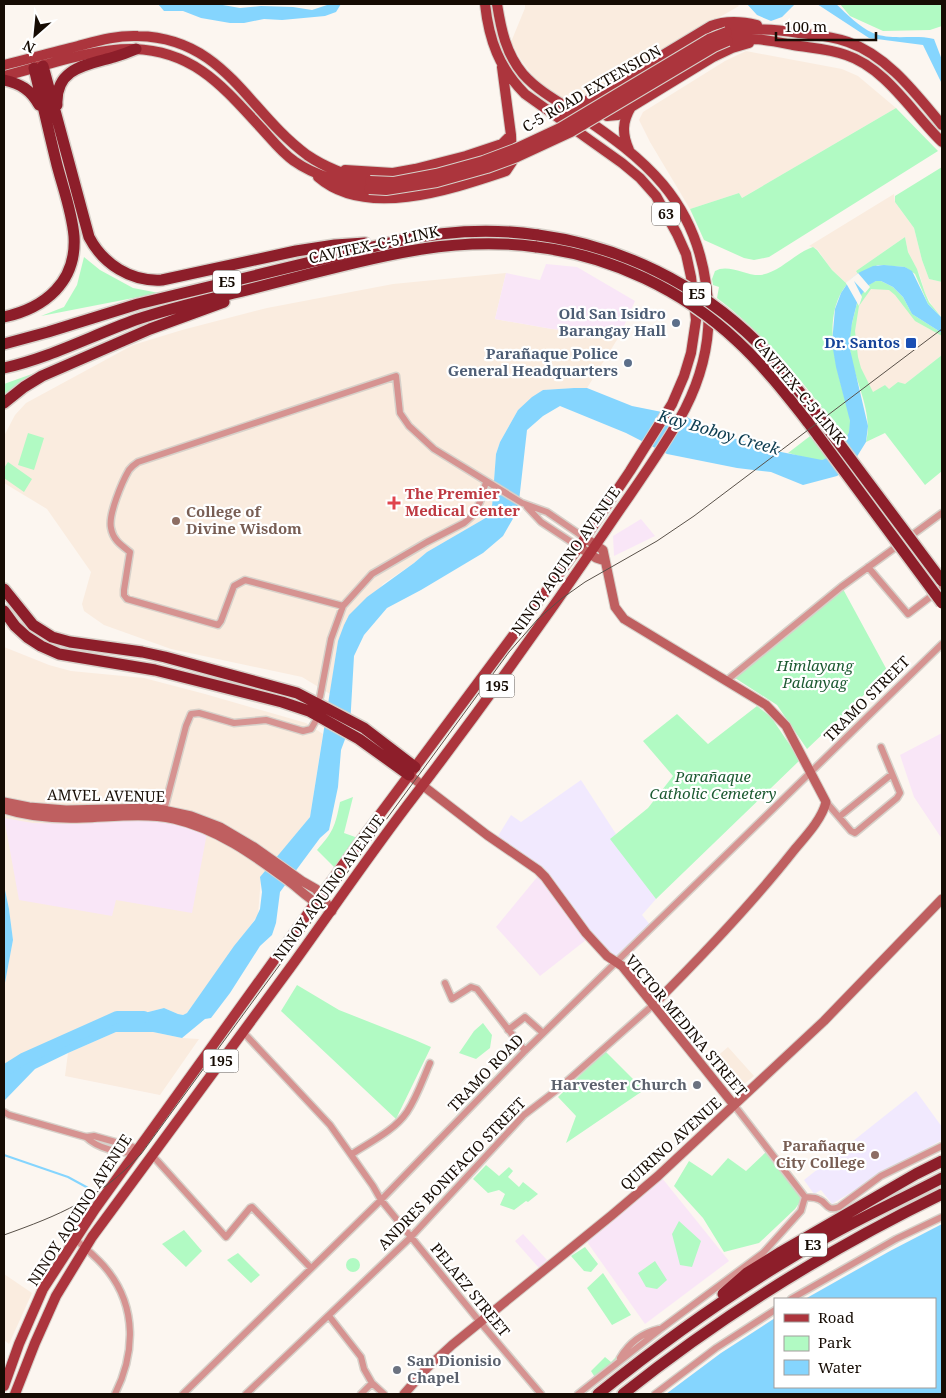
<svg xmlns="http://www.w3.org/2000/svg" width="946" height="1398" viewBox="0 0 946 1398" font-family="'Noto Serif',serif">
<rect width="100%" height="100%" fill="#fcf6f0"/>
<path fill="#faecdf" d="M525,4H737L739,6L571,103L537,81L521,60L511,42L525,8Z
M746,51L842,69L858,76L896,108L742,198L739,193L690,209L650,142L639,120L643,112L725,61Z
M894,194L895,202L914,228L922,260L929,279L942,282V317L933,307L925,293L920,276L908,252L905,237L856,271L858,273L846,283L832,270L817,249L809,246Z
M506,273L495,319L552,329L620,335L587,388H574L543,390L518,410L500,442L496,454L492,507L489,516L427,552L414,563L383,584L338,641L330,694L302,677L171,649L104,625L84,611L82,604L91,572L47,509L4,483V436L15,415L26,403L133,345L182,330L267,308L393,284Z
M888,284L916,317L942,333V355L905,384L889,390L885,385L872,394L850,350L852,323L863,291Z
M4,647L49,665L71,671L144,678L205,694L306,723L323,734L310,817L261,877L258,915L187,1013L183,1015L178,1014L164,1008L113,1021L35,1054L14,1062L4,1068V988L13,940L9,909L4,885Z
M116,1032H153L182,1038L199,1039L160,1095L65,1076L68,1053Z
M728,1047L754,1076L733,1093L708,1064Z
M4,1274L32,1293L9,1344L4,1340Z"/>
<path fill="#f9e6f7" d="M546,264L577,267L635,301L620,335L552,329L495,319L506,273L540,280Z
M641,519L655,536L614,556L613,536Z
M942,733V839L914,797L900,755Z
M4,818L33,823L79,824L137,818L173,822L207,833L192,913L116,900L112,916L19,900Z
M538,876L586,940L540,976L496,927Z
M662,1178L729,1261L645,1324L585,1239Z
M523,1234L547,1260L539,1268L515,1241Z"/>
<path fill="#f1e9fe" d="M581,780L616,834L611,839L656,899L642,915L651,926L617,959L591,932L549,874L498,836L511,815L521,822Z
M916,1091L942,1127V1140L883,1173L832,1204L821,1190L814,1194L804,1180Z"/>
<path fill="#b1fac3" d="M840,4H942V26L930,30L883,31L850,16Z
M896,108L938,151L769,257L754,260L744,258L704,240L690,209L739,193L742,198Z
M942,167V282L929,279L922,260L914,228L895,202V196Z
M905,237L908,252L917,269L925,293L929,302L942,318L928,304L915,274L905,267L878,265L858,274L856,271Z
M813,247L817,250L832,270L847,284C823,314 834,358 843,392C845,402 850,412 850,422C851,438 839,457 822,460C815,461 797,455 788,453L831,420C798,375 762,332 717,298L719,287L713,285L712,279L715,271C728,263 746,276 761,275C780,272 795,253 813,247Z
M84,257L100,270L133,288L159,293L41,316L64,307L77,285Z
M876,281H881L893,287L903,297L912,314L942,333V336L915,321L895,295L889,290L871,289L859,306L855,331L858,357L861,368L873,392L885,385L889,389L898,382L905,384L942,355V471L925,485L885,433L866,442C874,411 853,379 850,349C848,335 853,320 856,307C859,296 865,285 876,281Z
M43,370L4,396V384Z
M28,433L44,438L34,470L18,465Z
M8,462L32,479L24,492L4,478V468Z
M843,589L888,672L807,749L777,705L735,678Z
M757,706L771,717L800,760L656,899L610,839L648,808L673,776L643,741L677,714L708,744Z
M353,797L344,833L358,838L336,869L317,850C333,832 335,827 340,802Z
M297,985L339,1010L415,1040L431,1047L396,1119L281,1011Z
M483,1023L492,1035L490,1048L476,1059L459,1053L474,1031Z
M605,1051L644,1090L566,1143L576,1116L558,1097Z
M766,1152L802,1199L795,1209L759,1243L724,1252L703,1218L674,1186L689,1161L712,1176L728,1158L746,1171Z
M486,1165L499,1176L509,1167L513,1171L508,1177L519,1187L523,1182L538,1194L528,1202L526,1201L514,1210L500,1205L505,1194L499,1190L488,1193L473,1179Z
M679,1221L701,1241L692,1267L680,1265L672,1234Z
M184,1230L202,1251L186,1267L162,1244Z
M585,1247L598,1264L591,1272L584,1271L571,1256Z
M238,1253L260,1275L251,1283L227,1260Z
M346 1265a7 7 0 1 1 14 0a7 7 0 1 1-14 0Z
M655,1261L667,1280L657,1289L646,1287L638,1273Z
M603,1273L631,1315L612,1325L587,1288Z
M617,1356L619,1358L596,1379L591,1371L605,1357L611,1362Z"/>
<path fill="#85d5fe" d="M158,4H217L240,8L261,6L293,7L312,10L330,4H341L336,12L325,16L282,20L264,19L244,23H230L201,18L183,11H164Z
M747,4H795L782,17L771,21L757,15Z
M817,4H836C847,14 859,27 873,33C892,41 914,34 934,39L942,60V84L923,45L869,38Z
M884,265L905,267L912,271L928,304L942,318V333L912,314L903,297L893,287L881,281H876L869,285L858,299L852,323L849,345L868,426L866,442L853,463L837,476L803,485L771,472L737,468L667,454L626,433L560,406L543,416L527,430L518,510L503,536L483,553L421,590L387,608L364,635L354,656L350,726L341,750L338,787L329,830L320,838L280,892L276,923L272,935L260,946L230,993L211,1018L205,1019L182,1038L153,1032H116L68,1053L35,1069L4,1101V1068L14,1062L35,1054L113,1021L164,1008L178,1014L183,1015L187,1013L234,946L255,920L260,909L262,892L260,877L310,817L338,641L344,625L349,615L367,597L414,563L427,552L489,516L492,507L496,454L500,442L518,410L532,397L543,390L574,388H587L632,406L687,417L712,432L781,452L822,460L834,455L842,448L849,432L850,421L836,367L832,343L835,309L841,293L849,281L858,273L873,266Z
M4,885L9,909L13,940L4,988Z
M942,1224V1394H666L721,1353L775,1318V1387H935V1299H805L890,1251Z"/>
<path fill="#fcf6f0" d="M858,273L870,287L865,293L854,281L862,297L859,306L846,283Z"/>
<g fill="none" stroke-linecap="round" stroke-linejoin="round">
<path stroke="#85d5fe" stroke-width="2" d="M4,1155L68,1177L90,1189"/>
<path stroke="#85d5fe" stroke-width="12" d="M4,1071L23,1059L117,1017H144"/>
<g stroke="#d7d1ca" stroke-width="9">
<path id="street" d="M527,507L541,522L579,547
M908,538L942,513
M868,567L908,614L942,588
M343,606L245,580L234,586L221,621L218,625L127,599L124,595V590L130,552C121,545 113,540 111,528C108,515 122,482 129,470C132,466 135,464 138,462L396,376L400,413L409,426L434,449L522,503L547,512L585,538
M726,681L841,587L900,544
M320,697L331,639L343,606L372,574L427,542L464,523L472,516L480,502L486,482
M826,802L851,831L855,833L897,798L900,793L881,747
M163,814L186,726L191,714L199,713L234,723L266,720L303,731L311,729L315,722
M839,817L892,774
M445,983L452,999L471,987L477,989L525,1051
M508,1030L525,1017L543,1033
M243,1032L330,1125L373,1186L381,1200L480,1322L541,1394
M734,1105L805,1197
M4,1112L9,1115L86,1137L94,1136L133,1147L135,1152C120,1154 97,1148 86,1137
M352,1154C370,1142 394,1131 407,1112C417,1097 423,1079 430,1063
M152,1155L226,1237L250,1208L252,1207L311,1268
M805,1197C809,1198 814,1197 818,1199C828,1202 825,1212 839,1207L881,1176L942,1146
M75,1239C87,1250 99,1259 108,1271C137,1308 135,1354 115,1394
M791,1299L896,1239L942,1217
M329,1316L361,1357L364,1369L372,1383L384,1394
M620,1358C629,1343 642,1333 659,1329
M183,1394L381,1200L525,1051L942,644
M246,1394L411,1237L524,1115L558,1089L653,1005
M361,1394L372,1383
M578,1394L662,1328L763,1253L801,1211L805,1197
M655,1394L716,1348L775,1310"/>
</g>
<g stroke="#d7d1ca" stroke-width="11">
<path id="secondary" d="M585,538L603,550L615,607L624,619L766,705L786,726L826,802C822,819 806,836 795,849C751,905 703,955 653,1005
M579,547L596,558L605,561
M409,775L487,835L538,870L545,877L586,933L607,956L622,966L734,1105
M4,802L29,807L66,810L154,808L191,816L220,827L254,847L302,881L316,889L332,911
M4,809C29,817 57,819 83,818C113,817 144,813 174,819C217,829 252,854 287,880C298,888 307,898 320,905
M404,1394L427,1368L452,1345L612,1215L658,1176L824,1021L942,899"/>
</g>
<g stroke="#d7d1ca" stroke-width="12">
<path id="primary" d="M727,32C753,28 773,29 799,33C816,35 832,36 848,42C888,56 916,94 942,125
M728,41C750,36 772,41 793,45C811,48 830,49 846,55C886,68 913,114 942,142
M4,65C28,59 53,52 78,46C97,41 117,35 138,36C225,38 247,111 307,155C326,168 348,176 370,181
M4,76C44,66 93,48 134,49C195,51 224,88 262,129C272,140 282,153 294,161C315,176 344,183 369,189
M598,109L607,116L618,115L713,57L732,48L749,43
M567,113L711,26C726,20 741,21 757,25
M629,150C622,134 622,122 631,107
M345,170L393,173L415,169L466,156L502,144L511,135
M318,177C366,219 452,189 506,171L512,162L511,135L502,67
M4,1386L19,1344L43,1289L95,1209L360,841L579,547L630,471L672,404L684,376L691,353L696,320L691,277L686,254L677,234L656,196L640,178L622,163L525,94C499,68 489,40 485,4
M15,1394L35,1343L56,1296L92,1237C158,1147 224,1057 290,968C329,914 366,860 406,807C475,717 542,624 606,530C632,491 663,450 685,409C705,370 713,327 706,284C694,199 645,159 578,114C559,102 538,91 523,74C506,54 501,29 497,4"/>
</g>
<g stroke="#d7d1ca" stroke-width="14">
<path id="highway" d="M43,66L89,237C103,264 131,282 162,280L296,251L335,245L365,243
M4,80C21,84 31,90 39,105
M57,105C55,68 86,65 114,57C121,55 129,52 136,49
M4,317C45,308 77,282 74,236C72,212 63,188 57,165C49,133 42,101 34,68
M4,344L48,332L138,304L397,241C444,231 491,228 538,235
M4,368C49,358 91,336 135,320C179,305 225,296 270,284C359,262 444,234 537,247
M4,403L24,387L42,376L150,329L224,302
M817,414L829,430
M807,421L819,437
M4,589L33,625L52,637L70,642L142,652L165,657L297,693L364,728L415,767
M4,611L15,626L27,637L41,646L59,654L155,670L282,702L309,711L359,739L409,775
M723,1294L747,1273L781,1252L916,1174L942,1161
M598,1394C670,1336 746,1282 827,1237C864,1216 904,1198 942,1178
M623,1394C721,1316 829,1249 942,1194"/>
</g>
<use href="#street" stroke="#d69391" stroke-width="6"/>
<use href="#secondary" stroke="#bf5f60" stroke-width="9"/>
<use href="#primary" stroke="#ac353d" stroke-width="10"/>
<use href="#highway" stroke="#8d1e2a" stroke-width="11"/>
<path stroke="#595149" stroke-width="1" d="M4,1235C60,1215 99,1199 141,1154L509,652L538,619L561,599L585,582L657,541L694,516L942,329"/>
<g stroke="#d7d1ca" stroke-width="12" stroke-linecap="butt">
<path id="primary-bridge" d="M370,181L394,182L436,174L483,161L515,149L560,128L709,39L727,32
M369,189L386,190L437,182L487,168L517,157L571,132L714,47L728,41"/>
</g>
<g stroke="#d7d1ca" stroke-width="14" stroke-linecap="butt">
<path id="highway-bridge" d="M538,235C621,246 698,284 758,343C779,365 798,390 817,414
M537,247C611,256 683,290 737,341C763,365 785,393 807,421
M829,430L942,581
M819,437L942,603"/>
</g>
<use href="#primary-bridge" stroke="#ac353d" stroke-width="10"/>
<use href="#highway-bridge" stroke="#8d1e2a" stroke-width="11"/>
</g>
<g fill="#5c6f8a" stroke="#fff" stroke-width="2">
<circle cx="676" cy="323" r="5"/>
<circle cx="628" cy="363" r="5"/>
</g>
<rect fill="#1a4fb4" stroke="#fff" stroke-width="2" x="905" y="337" width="12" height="12" rx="2.5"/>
<path fill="#e0444e" stroke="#fff" stroke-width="2" d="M391.5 495.5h5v5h5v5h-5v5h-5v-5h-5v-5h5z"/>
<g fill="#8d6e63" stroke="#fff" stroke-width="2">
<circle cx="176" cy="521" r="5"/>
<circle cx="875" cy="1155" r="5"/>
</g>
<g fill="#6b7280" stroke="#fff" stroke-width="2">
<circle cx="697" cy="1085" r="5"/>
<circle cx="397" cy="1370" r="5"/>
</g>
<g text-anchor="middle" stroke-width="4.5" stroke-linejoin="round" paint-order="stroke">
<g fill="#fff" stroke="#5c554f" stroke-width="1">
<rect x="652" y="202.5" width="28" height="23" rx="4"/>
<rect x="213" y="270.5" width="28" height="23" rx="4"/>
<rect x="683" y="282.5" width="28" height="23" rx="4"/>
<rect x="479.5" y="674.5" width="35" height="23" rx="4"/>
<rect x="203.5" y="1049.5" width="35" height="23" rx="4"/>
<rect x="799" y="1233.5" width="28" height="23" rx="4"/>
</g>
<g font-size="14" font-weight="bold" fill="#160c04">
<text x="666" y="219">63</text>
<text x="227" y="287">E5</text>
<text x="697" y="299">E5</text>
<text x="497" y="691">195</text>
<text x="221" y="1066">195</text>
<text x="813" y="1250">E3</text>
</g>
<g font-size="15" fill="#160c04" stroke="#fff">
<text transform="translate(592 89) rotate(-30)" y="5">C-5 ROAD EXTENSION</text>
<text transform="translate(374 245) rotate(-12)" y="5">CAVITEX–C-5 LINK</text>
<text transform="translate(799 391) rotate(50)" y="5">CAVITEX–C-5 LINK</text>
<text transform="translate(566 561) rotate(-55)" y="5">NINOY AQUINO AVENUE</text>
<text transform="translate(867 699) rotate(-45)" y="5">TRAMO STREET</text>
<text transform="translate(106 796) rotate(1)" y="5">AMVEL AVENUE</text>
<text transform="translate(329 888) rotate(-54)" y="5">NINOY AQUINO AVENUE</text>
<text transform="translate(686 1026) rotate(50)" y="5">VICTOR MEDINA STREET</text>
<text transform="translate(486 1073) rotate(-46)" y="5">TRAMO ROAD</text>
<text transform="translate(671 1144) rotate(-42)" y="5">QUIRINO AVENUE</text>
<text transform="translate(452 1174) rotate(-46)" y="5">ANDRES BONIFACIO STREET</text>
<text transform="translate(80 1210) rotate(-57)" y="5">NINOY AQUINO AVENUE</text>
<text transform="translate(470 1290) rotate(51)" y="5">PELAEZ STREET</text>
</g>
<g font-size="15" font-weight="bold" fill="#4e5e75" stroke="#fff" text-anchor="end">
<text x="666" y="319">Old San Isidro<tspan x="666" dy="17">Barangay Hall</tspan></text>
<text x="618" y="359">Parañaque Police<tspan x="618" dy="17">General Headquarters</tspan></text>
</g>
<g font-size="15" font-weight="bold" fill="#164399" stroke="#fff" text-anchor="end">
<text x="900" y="348">Dr. Santos</text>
</g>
<g font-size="15" font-weight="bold" fill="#be3a42" stroke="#fff" text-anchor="start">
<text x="405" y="499">The Premier<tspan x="405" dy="17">Medical Center</tspan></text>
</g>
<g font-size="15" font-weight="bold" fill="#785e54" stroke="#fff" text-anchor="start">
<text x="186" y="517">College of<tspan x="186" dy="17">Divine Wisdom</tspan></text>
<text x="865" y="1151" text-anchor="end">Parañaque<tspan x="865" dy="17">City College</tspan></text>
</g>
<g font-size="15" font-style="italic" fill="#1d5a32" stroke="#fff">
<text x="815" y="671">Himlayang<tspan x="815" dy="17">Palanyag</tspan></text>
<text x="713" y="782">Parañaque<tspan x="713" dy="17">Catholic Cemetery</tspan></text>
</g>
<g font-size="15" font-weight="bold" fill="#5b616d" stroke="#fff" text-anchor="end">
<text x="687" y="1090">Harvester Church</text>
<text x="407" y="1366" text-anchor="start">San Dionisio<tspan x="407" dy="17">Chapel</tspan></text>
</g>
<g font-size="16" font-style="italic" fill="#0b3b4f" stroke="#fff">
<text transform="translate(719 432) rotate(16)" y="6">Kay Boboy Creek</text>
</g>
</g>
<rect width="946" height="1398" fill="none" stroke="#160c04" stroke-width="10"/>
<rect x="774" y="1298" width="162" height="90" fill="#ffffff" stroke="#a29e9b"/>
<rect x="784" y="1314" width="25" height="8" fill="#ac353d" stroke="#a29e9b"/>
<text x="818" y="1323" font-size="15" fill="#160c04">Road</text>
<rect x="784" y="1336" width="25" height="15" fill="#b1fac3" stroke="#a29e9b"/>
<text x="818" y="1348" font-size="15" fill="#160c04">Park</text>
<rect x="784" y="1360" width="25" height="15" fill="#85d5fe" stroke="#a29e9b"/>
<text x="818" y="1373" font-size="15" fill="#160c04">Water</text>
<g transform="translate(35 35) rotate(207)" stroke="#ffffff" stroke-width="4" paint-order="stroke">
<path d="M0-4L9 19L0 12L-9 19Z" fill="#160c04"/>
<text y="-8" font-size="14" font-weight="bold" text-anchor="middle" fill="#160c04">N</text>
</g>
<path d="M776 32v8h100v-8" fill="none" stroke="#160c04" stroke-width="2.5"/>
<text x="784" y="32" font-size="15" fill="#160c04" stroke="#ffffff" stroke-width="4" paint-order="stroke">100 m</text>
</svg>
